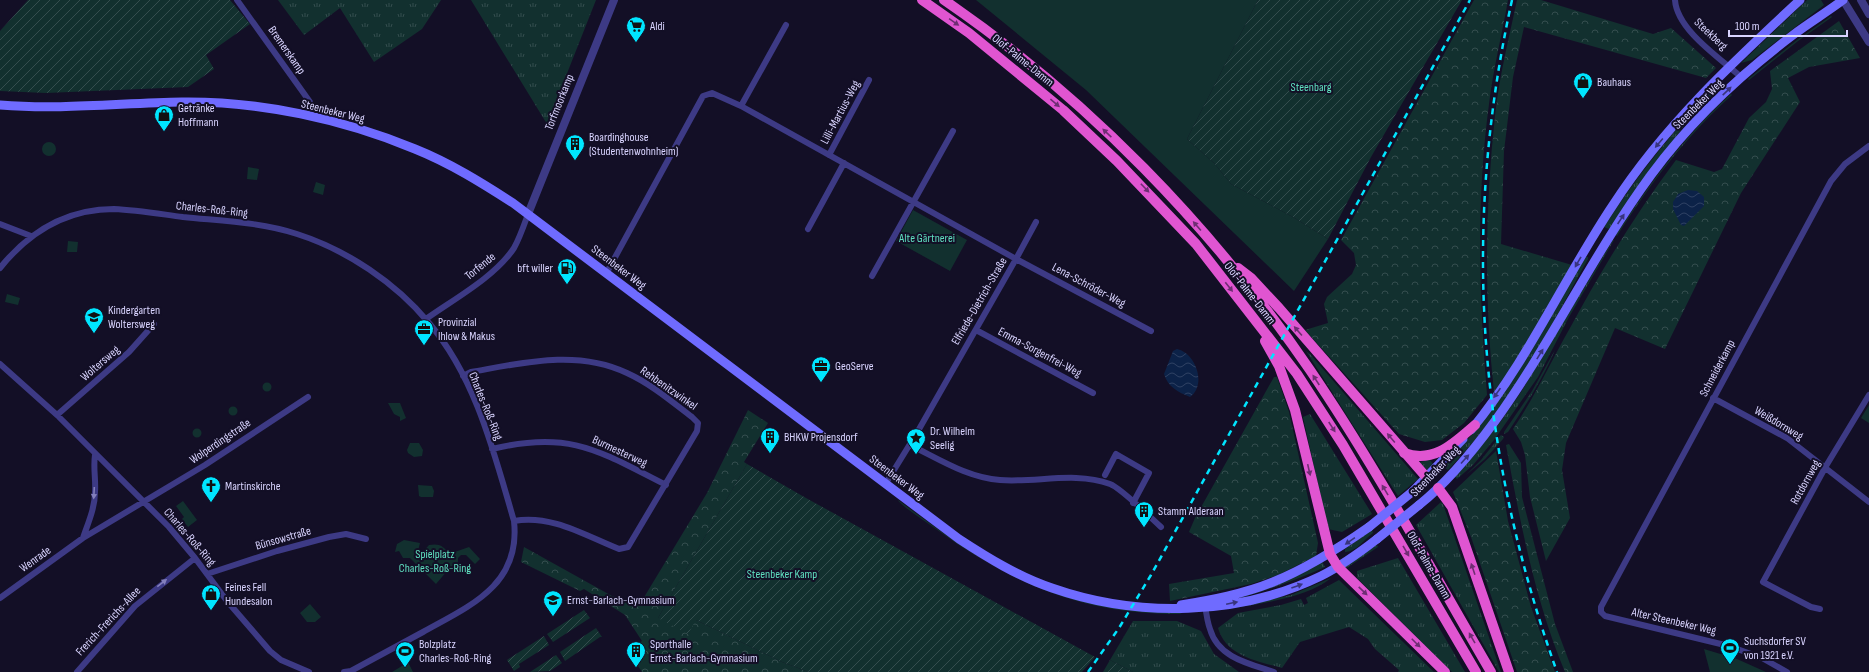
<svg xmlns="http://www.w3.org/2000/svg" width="1869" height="672" viewBox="0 0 1869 672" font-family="'Sofia Sans Condensed',sans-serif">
<defs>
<pattern id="grass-tufts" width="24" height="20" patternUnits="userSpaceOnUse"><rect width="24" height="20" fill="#12302f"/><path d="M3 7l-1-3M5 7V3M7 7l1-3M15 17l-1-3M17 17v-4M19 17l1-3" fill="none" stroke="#344d4e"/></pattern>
<pattern id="forest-crowns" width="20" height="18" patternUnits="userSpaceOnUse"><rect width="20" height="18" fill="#12302f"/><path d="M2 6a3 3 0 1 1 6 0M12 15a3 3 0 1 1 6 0" fill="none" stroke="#344d4e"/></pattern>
<pattern id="garden-furrows" width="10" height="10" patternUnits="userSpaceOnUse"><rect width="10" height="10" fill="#12302f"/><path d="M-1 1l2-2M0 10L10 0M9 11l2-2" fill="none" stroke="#344d4e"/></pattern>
<pattern id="water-waves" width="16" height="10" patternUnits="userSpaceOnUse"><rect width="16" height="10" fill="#0c2248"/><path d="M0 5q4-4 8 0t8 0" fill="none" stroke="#2f4163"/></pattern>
</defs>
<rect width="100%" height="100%" fill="#130f26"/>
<path fill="url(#grass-tufts)" d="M278,0H441L422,29L374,62L340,8L304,35Z
M471,0H596L547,124Z
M1807,0H1821L1824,5L1752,60L1741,63Z
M1831,16L1832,17L1798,41L1749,80L1748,79L1797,40Z
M1720,82L1721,86L1690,118L1631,196L1609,229L1604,227C1638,174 1676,127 1720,82Z
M1731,94L1732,95C1686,136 1650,184 1617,236L1616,235C1650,183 1685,135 1731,94Z
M1613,240H1614L1569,317L1538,377L1494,440L1473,465L1457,479L1455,477L1499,424L1521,392Z
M1586,257H1588V259C1575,281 1564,304 1551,326C1522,377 1489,428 1448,470L1444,467L1473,433Z
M1555,350C1543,379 1525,406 1508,432L1504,434V432L1532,391Z
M1306,351L1310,354L1418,479L1398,496Z
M1310,414L1372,514L1342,532L1328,529L1303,417Z
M1501,435L1504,437L1503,439L1485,459L1466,475L1481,460Z
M1430,460L1433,464L1427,470L1420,462Z
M898,500C925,520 952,540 980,558C1042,596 1111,613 1183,612L1180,614C1083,614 1014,585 936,529C928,523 901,506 898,500Z
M1441,502L1443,504L1501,672H1499L1416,525Z
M1372,530L1373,533C1363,540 1358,551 1345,552V549Z
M1377,545L1378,547L1345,569L1344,566Z
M1398,558L1465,672H1452L1357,578V571Z
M1322,561L1325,567C1297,580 1268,590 1238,599Z
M1331,578C1306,599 1252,605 1220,610L1291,595Z
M1339,580L1434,672H1398L1399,670L1375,649L1368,639L1349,627L1300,642L1282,668C1257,661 1226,656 1218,628L1238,613L1281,605L1301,599L1304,605L1308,603L1306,598Z
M1133,621H1177L1201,631L1214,654L1239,672H1133L1110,660Z"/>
<path fill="url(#forest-crowns)" d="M1474,0H1508C1502,35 1493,69 1489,104C1476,201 1479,298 1487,395L1464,423L1442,440L1425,442L1399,434L1305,330L1328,323L1324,304L1327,297L1352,274L1356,265L1354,253L1341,240Z
M1517,0H1541L1653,34L1671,28L1716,68L1706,78L1524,27L1513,77L1504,151L1501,244L1572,265L1516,362L1494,392C1484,300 1485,207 1495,116C1499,77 1509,38 1517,0Z
M1839,21L1860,58L1809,67L1788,78L1800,102L1741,193L1665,349L1615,328L1566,443L1562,470L1570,518L1546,561L1530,497L1525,455L1521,442L1513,429C1536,395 1550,363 1570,328C1602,269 1636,213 1676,160L1714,172L1722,169L1749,118L1766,102L1772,89L1770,71Z
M1274,377H1277L1289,412L1318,543L1316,556L1278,575L1251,584L1170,601L1169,584L1234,573L1231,556L1189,532L1195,518Z
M748,410L768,423L744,462L747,464L658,618L696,620L782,662L809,672H642L628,651L642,641L625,615L584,589L580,591L521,562L524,547L612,596L640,604L707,493Z
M1509,444L1521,463L1522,497L1555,624L1573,672H1565C1535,600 1520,522 1506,445Z
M1496,451L1508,521L1531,607L1555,672H1517L1471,537L1453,492Z"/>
<path fill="#12302f" d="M976,0H1258L1187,139L1214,163L1231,184L1293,217L1328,239L1294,291L1086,90Z
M42 149a7 7 0 1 1 14 0a7 7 0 1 1-14 0Z
M248,167L259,169L257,180L247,179Z
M316,182L325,185L323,195L313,192Z
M913,210L967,240L950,271L896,241Z
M68,241L78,242L77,252H67Z
M7,294L20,298L18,305L5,302Z
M262.5 387a4.5 4.5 0 1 1 9 0a4.5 4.5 0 1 1-9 0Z
M388,403H400L406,418L400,421V417L394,414Z
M1869,405V423L1861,418Z
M228.5 411a4.5 4.5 0 1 1 9 0a4.5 4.5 0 1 1-9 0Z
M192.5 433a4.5 4.5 0 1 1 9 0a4.5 4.5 0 1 1-9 0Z
M410,443H419L423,450L422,456L414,457L408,453L407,450Z
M418,485L432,486L434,491L433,497H421L419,496Z
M183,501L197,520L188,527L182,519L184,517L176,506Z
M404,540L420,543L418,551L421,554L429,545C439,543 444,546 449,554L469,547L480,559L475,564L466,555H461L458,558V564L448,570L436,584L410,558H403L399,551L395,552L397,544Z
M310,604L321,617L315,622H307L300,613Z
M1704,649L1737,659L1766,672H1710Z
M408,662L413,672H392L407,663Z"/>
<path fill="url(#garden-furrows)" d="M28,0H230L250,24L206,55L214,69L188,87L46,93L0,91V31Z
M1258,0H1462L1371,157L1328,239L1293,217L1231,184L1214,163L1187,139Z
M747,464L806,498L1095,657L1082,672H809L782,662L696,620L688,634L658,618Z
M584,610L590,618L553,642L547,634Z
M596,628L602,637H600L565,661L560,652Z
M544,636L549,645L519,664L520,667L514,671L507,660Z
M556,655L562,663L550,671L530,672Z
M1110,660L1133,672H1103Z"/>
<path fill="url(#water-waves)" d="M1688,190L1697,191L1704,197V206L1684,226L1681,225L1673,209V202L1678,194Z
M1177,349C1196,353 1207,385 1190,397C1178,392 1168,387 1164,374L1173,351Z"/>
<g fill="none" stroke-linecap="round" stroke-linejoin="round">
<path stroke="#3d3a85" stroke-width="6" d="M237,0L310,102L308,116
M1675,0C1677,30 1720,58 1741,77
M741,106L786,25
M829,155L869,80
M1036,222L1016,259L1151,331
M0,224L31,236
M808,229L844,163
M0,268C29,232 66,209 114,209C137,210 160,214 183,217C221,221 261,222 297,234C347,250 396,283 429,323C476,378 494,453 514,521C521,585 470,606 423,632C399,645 375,658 351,671L344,672
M607,272L703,96L712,93L741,106L1016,259L918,431L886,483
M872,276L953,131
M426,319C454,299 495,277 514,248C520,237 524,225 528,214
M976,330L1093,393
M0,364L57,415L169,527L195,558L227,601L270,651L281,660L309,672
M463,376L471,372C522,363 577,349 627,373C651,384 671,401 692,417L698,423L697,431L628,547L619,549C586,536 551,514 514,521
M1713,398L1787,438L1869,502
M57,415L129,352L154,324
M910,445C939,459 968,478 1000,480C1036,483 1075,471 1110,484C1121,488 1150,517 1161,527
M492,449C570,430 599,451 666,485
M1105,475L1116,454L1149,473L1133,503
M83,538C88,523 95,508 95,492C96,479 93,468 95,455
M207,574L277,551L329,537L346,534L366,539
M0,598L83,538L205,465L308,397
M1205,604C1206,612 1207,621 1210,629C1218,658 1250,664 1274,672
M1820,609L1811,607L1763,582L1826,466L1869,395
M77,672L135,606L195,558
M1787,672L1762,658L1729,646L1605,616L1601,612V607L1831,181L1845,164L1869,146"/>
<path stroke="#3d3a85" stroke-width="8" d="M1843,0L1869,42
M1861,0L1869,14
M528,214L614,0"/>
<path stroke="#6f6bff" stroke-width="9" d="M0,105C61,110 121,103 182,102C260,101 343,119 415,149C450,163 482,183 513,203L959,539C988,558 1019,577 1052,588C1138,618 1239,616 1321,576C1341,566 1359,553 1377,539
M1471,430C1528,361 1564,278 1613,205C1664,126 1732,63 1800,0
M1412,492L1463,439
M1419,505C1448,482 1473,451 1495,421C1552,342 1593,254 1651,175C1690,122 1740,75 1793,35C1809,23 1827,12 1843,0
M1181,605C1211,600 1244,594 1273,582C1308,568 1339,548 1369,527"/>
<path stroke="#e055d1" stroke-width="10" d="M922,0L969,33L1063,110L1117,161L1196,244L1297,374L1343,445L1476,672
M944,0C1087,98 1212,227 1310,370C1376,467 1432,571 1491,672
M1238,268L1251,278L1279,308L1427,478
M1265,341L1279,366L1295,410L1330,554L1338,567L1445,672
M1404,453C1434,464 1454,443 1475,425
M1438,488L1452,507L1509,672"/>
<path stroke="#00e5ff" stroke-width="2.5" stroke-dasharray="6 5" stroke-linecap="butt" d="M1512,0C1461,231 1478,450 1557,672
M1088,672L1119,628L1151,575L1470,0"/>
<path stroke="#6f6bff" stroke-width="9" d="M1369,527L1412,492
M1377,539L1419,505"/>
</g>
<defs><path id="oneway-solid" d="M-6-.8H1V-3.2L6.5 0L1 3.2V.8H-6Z"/></defs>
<g fill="#6f2e73">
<use href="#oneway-solid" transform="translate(954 22) rotate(35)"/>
<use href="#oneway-solid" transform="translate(1055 103) rotate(40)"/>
<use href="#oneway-solid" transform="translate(1107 133) rotate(-137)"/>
<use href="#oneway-solid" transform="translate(1145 188) rotate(46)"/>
<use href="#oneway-solid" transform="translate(1197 226) rotate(-131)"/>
<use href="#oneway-solid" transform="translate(1229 287) rotate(52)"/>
<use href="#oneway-solid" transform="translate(1298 331) rotate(-131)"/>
<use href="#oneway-solid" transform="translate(1316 380) rotate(-123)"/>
<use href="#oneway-solid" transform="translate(1332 427) rotate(57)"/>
<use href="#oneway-solid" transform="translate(1391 438) rotate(-130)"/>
<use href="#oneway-solid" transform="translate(1309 470) rotate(77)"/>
<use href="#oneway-solid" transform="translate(1385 490) rotate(-121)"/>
<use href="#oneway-solid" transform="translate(1406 551) rotate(60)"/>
<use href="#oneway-solid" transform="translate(1473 569) rotate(-109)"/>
<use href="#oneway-solid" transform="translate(1363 591) rotate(44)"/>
<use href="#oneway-solid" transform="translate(1472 638) rotate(-120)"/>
<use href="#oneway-solid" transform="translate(1416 643) rotate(45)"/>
</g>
<g fill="#38347d">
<use href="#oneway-solid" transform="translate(1727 91) rotate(-44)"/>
<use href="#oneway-solid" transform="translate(1659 143) rotate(130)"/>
<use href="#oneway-solid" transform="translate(1621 219) rotate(-56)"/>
<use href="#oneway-solid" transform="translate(1578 262) rotate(120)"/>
<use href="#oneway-solid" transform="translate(1540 354) rotate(-58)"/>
<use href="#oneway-solid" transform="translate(1497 393) rotate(125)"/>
<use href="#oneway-solid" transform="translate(1465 459) rotate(-48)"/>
<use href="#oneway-solid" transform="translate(1350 541) rotate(145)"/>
<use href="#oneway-solid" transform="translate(1297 586) rotate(-20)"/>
<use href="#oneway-solid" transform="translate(1232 603) rotate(-12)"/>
</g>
<g fill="#837fbc">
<use href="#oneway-solid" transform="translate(94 493) rotate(93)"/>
<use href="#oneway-solid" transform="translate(162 583) rotate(-38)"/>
</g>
<defs>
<g id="supermarket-pin" transform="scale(1)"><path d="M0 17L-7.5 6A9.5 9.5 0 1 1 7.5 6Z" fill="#00e5ff" stroke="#130f26"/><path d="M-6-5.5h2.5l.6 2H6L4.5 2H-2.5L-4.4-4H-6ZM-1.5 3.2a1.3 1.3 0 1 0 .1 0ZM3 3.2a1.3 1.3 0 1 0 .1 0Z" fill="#111"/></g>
<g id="shop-pin" transform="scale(1)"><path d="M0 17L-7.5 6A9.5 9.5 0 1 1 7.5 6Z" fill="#00e5ff" stroke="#130f26"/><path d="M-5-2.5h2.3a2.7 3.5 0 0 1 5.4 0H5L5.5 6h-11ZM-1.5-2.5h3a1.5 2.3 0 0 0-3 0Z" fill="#111"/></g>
<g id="building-pin" transform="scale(1)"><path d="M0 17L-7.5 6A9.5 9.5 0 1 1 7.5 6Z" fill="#00e5ff" stroke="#130f26"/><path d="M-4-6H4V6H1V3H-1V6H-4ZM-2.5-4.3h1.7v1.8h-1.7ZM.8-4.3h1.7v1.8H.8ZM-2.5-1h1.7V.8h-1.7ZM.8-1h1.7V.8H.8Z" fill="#111"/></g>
<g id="fuel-pin" transform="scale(1)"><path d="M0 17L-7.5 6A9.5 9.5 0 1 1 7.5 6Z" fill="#00e5ff" stroke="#130f26"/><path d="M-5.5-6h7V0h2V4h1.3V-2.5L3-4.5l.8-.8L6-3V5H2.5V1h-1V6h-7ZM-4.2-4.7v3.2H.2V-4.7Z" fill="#111"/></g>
<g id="school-pin" transform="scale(1)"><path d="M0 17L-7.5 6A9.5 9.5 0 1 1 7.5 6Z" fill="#00e5ff" stroke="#130f26"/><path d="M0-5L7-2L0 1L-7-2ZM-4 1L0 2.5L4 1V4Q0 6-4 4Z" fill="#111"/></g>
<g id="office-pin" transform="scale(1)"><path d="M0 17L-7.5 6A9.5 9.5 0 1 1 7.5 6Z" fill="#00e5ff" stroke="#130f26"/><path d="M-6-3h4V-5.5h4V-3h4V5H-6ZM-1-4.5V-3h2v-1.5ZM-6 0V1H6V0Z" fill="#111"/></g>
<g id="sight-pin" transform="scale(1)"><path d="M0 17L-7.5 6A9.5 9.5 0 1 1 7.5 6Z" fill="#00e5ff" stroke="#130f26"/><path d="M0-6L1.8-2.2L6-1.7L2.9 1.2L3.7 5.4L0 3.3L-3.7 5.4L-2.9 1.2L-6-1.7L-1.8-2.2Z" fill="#111"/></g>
<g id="church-pin" transform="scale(1)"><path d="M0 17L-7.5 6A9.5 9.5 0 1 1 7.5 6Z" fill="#00e5ff" stroke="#130f26"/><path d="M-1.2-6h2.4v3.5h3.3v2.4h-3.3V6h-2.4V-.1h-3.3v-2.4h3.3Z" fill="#111"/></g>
<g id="stadium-pin" transform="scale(1)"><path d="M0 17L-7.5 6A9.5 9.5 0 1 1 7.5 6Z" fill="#00e5ff" stroke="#130f26"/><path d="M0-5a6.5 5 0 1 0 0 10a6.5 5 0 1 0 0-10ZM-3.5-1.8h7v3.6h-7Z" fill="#111"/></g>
</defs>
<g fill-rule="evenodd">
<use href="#supermarket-pin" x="636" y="26"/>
<use href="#shop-pin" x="1583" y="82"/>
<use href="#shop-pin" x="164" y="115"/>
<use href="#building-pin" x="575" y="144"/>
<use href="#fuel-pin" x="567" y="268"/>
<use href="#school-pin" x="94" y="317"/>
<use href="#office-pin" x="424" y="329"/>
<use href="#office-pin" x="821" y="366"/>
<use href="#building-pin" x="770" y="437"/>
<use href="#sight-pin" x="916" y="438"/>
<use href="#church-pin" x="211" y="486"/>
<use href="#building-pin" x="1144" y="511"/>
<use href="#shop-pin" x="211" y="594"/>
<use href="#school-pin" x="553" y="600"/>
<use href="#stadium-pin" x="1730" y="648"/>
<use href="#stadium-pin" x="405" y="651"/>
<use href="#building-pin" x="636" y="651"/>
</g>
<g text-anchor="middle" stroke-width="4" stroke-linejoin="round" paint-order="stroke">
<g font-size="12" fill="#d9d4ff" stroke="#130f26" text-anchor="start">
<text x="650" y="30">Aldi</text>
<text x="1597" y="86">Bauhaus</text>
<text x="178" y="112">Getränke<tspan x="178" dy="14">Hoffmann</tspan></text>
<text x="589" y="141">Boardinghouse<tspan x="589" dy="14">(Studentenwohnheim)</tspan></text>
<text x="553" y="272" text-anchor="end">bft willer</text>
<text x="108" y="314">Kindergarten<tspan x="108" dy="14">Woltersweg</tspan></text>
<text x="438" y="326">Provinzial<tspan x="438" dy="14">Ihlow &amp; Makus</tspan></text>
<text x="835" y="370">GeoServe</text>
<text x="930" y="435">Dr. Wilhelm<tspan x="930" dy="14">Seelig</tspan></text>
<text x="784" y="441">BHKW Projensdorf</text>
<text x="225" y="490">Martinskirche</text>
<text x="1158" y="515">Stamm Alderaan</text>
<text x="225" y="591">Feines Fell<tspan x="225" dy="14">Hundesalon</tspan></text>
<text x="567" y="604">Ernst-Barlach-Gymnasium</text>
<text x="1744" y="645">Suchsdorfer SV<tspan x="1744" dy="14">von 1921 e.V.</tspan></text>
<text x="419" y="648">Bolzplatz<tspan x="419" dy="14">Charles-Roß-Ring</tspan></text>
<text x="650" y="648">Sporthalle<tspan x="650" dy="14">Ernst-Barlach-Gymnasium</tspan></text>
</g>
<g font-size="12" fill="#d9d4ff" stroke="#130f26">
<text transform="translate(1711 34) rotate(43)" y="4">Steekberg</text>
<text transform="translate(287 50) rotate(55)" y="4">Bremerskamp</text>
<text transform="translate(1023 60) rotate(39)" y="4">Olof-Palme-Damm</text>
<text transform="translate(559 102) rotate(-68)" y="4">Torfmoorkamp</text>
<text transform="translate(1698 104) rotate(-45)" y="4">Steenbeker Weg</text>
<text transform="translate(333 111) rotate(14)" y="4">Steenbeker Weg</text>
<text transform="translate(840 112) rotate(-62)" y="4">Lilli-Martius-Weg</text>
<text transform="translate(212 209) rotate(6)" y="4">Charles-Roß-Ring</text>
<text transform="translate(480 266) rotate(-39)" y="4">Torfende</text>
<text transform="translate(619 267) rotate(37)" y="4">Steenbeker Weg</text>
<text transform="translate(1089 285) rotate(28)" y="4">Lena-Schröder-Weg</text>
<text transform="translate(1250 293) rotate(52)" y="4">Olof-Palme-Damm</text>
<text transform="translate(979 301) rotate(-60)" y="4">Elfriede-Dietrich-Straße</text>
<text transform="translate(1040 352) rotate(28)" y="4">Emma-Sorgenfrei-Weg</text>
<text transform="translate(100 363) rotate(-41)" y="4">Woltersweg</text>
<text transform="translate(1717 368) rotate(-62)" y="4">Schneiderkamp</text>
<text transform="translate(669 388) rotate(35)" y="4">Rehbenitzwinkel</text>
<text transform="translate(486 406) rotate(68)" y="4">Charles-Roß-Ring</text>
<text transform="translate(1779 423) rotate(31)" y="4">Weißdornweg</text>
<text transform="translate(220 441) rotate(-34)" y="4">Wolperdingstraße</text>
<text transform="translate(620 451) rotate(25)" y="4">Burmesterweg</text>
<text transform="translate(1435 471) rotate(-46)" y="4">Steenbeker Weg</text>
<text transform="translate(897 477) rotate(37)" y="4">Steenbeker Weg</text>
<text transform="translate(1805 482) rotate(-61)" y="4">Rotdornweg</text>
<text transform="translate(190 537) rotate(49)" y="4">Charles-Roß-Ring</text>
<text transform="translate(283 538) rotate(-16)" y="4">Bünsowstraße</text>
<text transform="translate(35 559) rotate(-36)" y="4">Wenrade</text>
<text transform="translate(1429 565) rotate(60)" y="4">Olof-Palme-Damm</text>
<text transform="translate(108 621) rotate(-47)" y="4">Frerich-Frerichs-Allee</text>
<text transform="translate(1674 621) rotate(13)" y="4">Alter Steenbeker Weg</text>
</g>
<g font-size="12" fill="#5fe0c0" stroke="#130f26">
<text x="1311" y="91">Steenbarg</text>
<text x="927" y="242">Alte Gärtnerei</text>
<text x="435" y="558">Spielplatz<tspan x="435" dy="14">Charles-Roß-Ring</tspan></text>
<text x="782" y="578">Steenbeker Kamp</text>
</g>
</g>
<path d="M1729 30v6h118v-6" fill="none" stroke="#d9d4ff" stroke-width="2"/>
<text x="1735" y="30" font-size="12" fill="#d9d4ff" stroke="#130f26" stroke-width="3" paint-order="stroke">100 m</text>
</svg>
